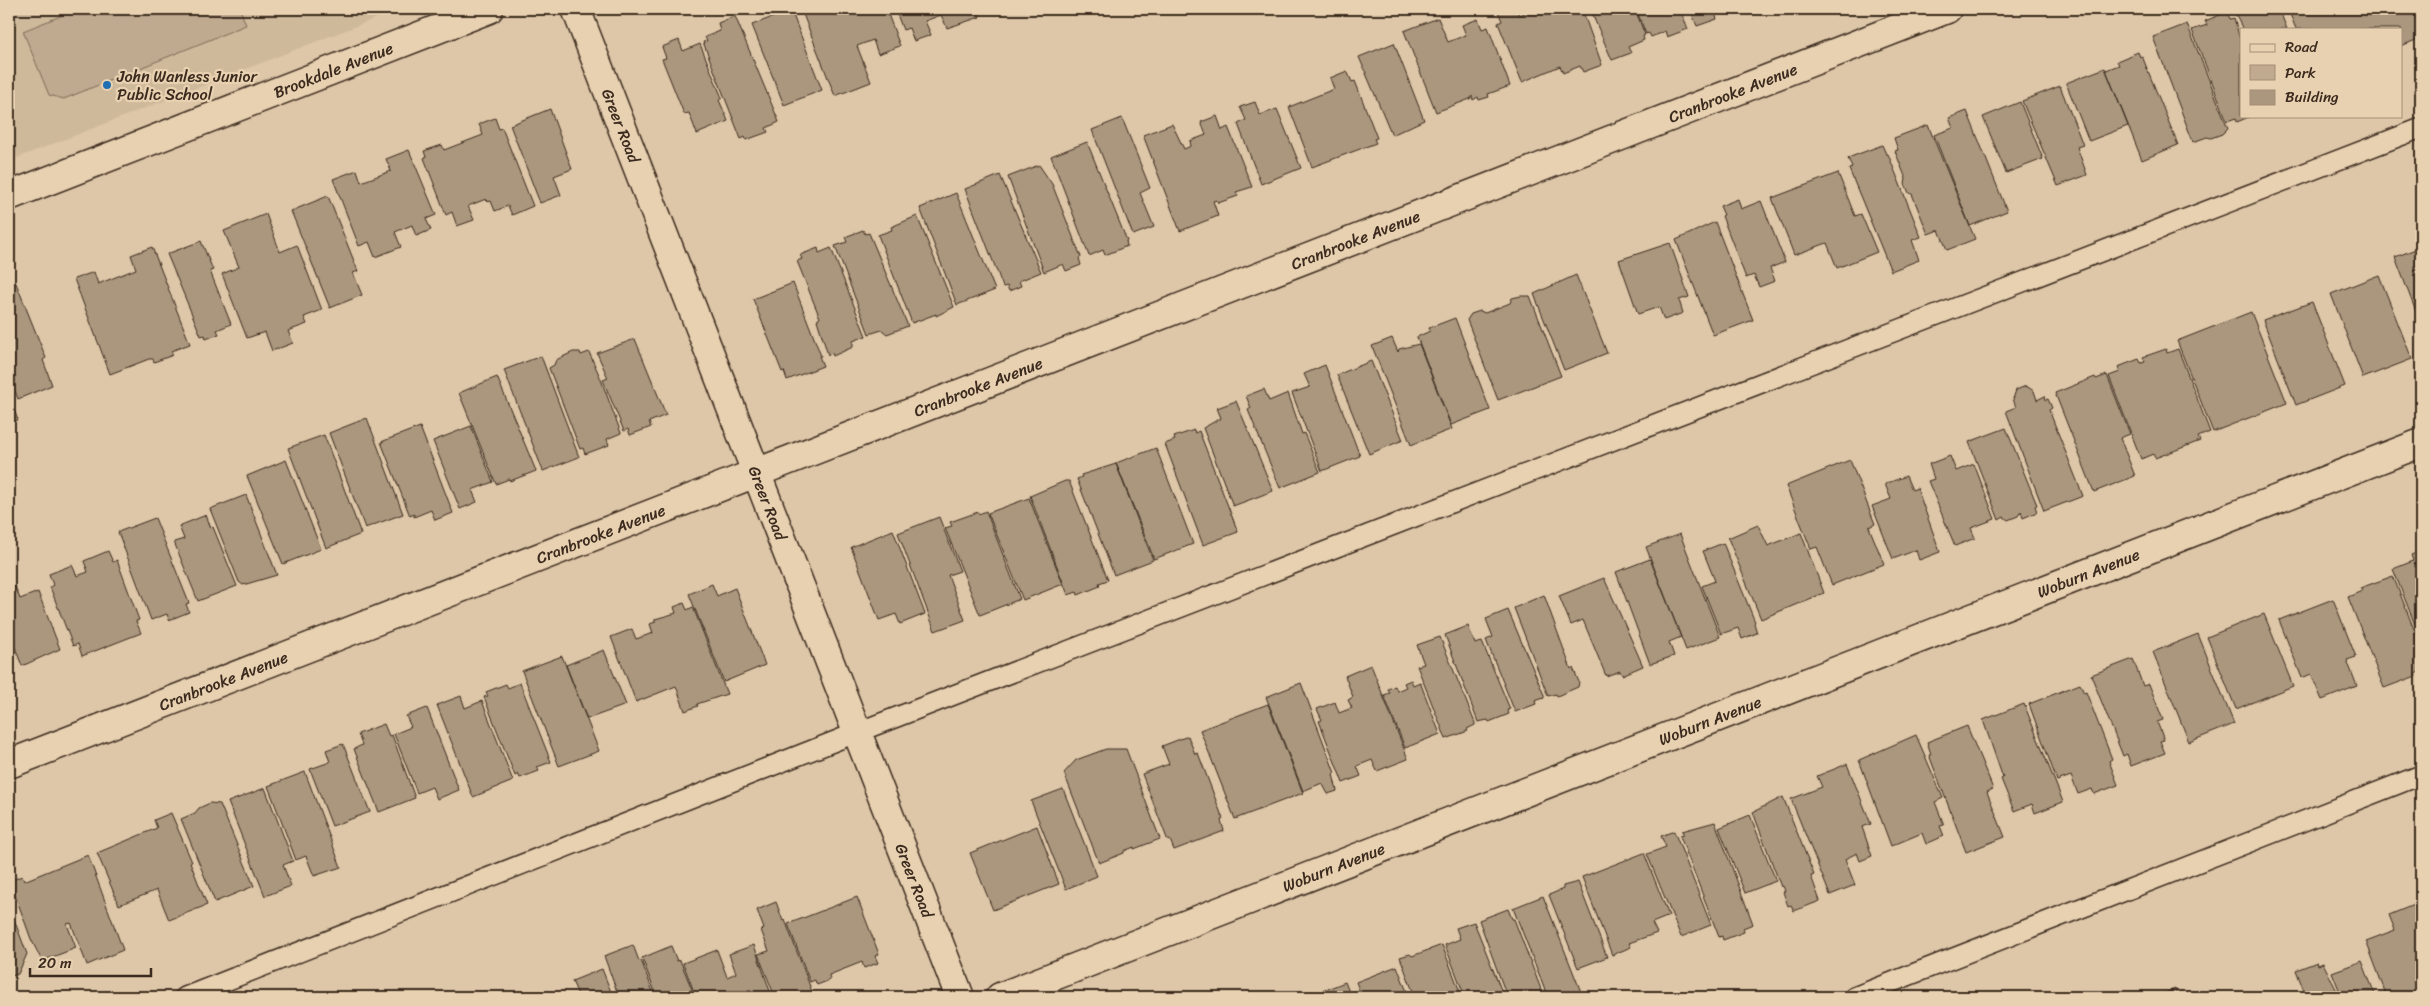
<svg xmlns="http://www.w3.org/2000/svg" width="2430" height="1006" viewBox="0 0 2430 1006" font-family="Sriracha,sans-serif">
<rect width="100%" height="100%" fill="#dec7a8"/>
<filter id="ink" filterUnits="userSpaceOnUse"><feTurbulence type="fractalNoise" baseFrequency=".02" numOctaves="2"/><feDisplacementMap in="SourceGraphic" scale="10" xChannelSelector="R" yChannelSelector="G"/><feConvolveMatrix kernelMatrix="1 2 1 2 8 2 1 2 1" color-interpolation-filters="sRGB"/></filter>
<g filter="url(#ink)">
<path fill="#ceb99b" d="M9,9H400L9,161Z"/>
<path fill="#bfaa8f" stroke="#7d6a56" d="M78,9H240L246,25L64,99L49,95L23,31Z"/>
<path fill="#aa977e" stroke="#3b2a1e" d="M801,9H886L900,46L878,54L873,40L857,46L871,82L835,96Z
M895,9H977L980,17L947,28L941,15L925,21L931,35L914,41L909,28L903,30Z
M1497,9H1516L1519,15L1534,9L1538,12L1546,9H1582L1602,65L1583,72L1580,66L1563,73L1560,66L1522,82L1498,23L1502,21Z
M1590,9H1635L1645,35L1643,36L1644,40L1628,47L1631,53L1612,60Z
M1636,9H1680L1688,29L1667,37L1665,31L1651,37L1649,33L1646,34Z
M1690,9H1725L1715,13L1717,19L1697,26Z
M2234,9H2279L2287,29H2242Z
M2288,9H2419L2421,15V38L2401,46V29H2296Z
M791,10L822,90L784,105L752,25Z
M2227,12L2230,19L2234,18L2241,43V116H2251L2237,122L2236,118L2227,121L2192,30L2207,25L2205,21Z
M735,16L779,122L766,128L768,132L746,140L745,137L741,139L703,42L707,41L705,37L720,31L718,23Z
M1438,18L1448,42L1466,35L1462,25L1478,19L1482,29L1488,27L1510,86L1488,94L1489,97L1479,100L1478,97L1473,100L1472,96L1470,99L1436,112L1404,31Z
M2187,24L2228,128L2222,134L2211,138L2207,137L2193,142L2153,37Z
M679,40L683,51L700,44L722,98L719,100L728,121L697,134L689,113L684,114L662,59L666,58L662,47Z
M1394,43L1424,120L1392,135L1359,57Z
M2138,52L2140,57L2142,56L2178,145L2142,160L2106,70L2119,65L2117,61Z
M2105,68L2128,126L2089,141L2066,83Z
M1347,71L1352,82L1355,81L1377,138L1374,139L1376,143L1312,167L1289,107L1334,89L1330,78Z
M9,85L15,101L9,103Z
M2060,86L2083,145L2077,147L2087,175L2058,186L2022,101Z
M1255,102L1260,115L1277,109L1301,168L1261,184L1238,124L1246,120L1240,107Z
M2020,102L2043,159L2006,173L1983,117Z
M550,109L572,169L554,176L561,195L540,203L510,125Z
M1967,111L2007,211L1970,226L1934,135L1953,128L1949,118Z
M1217,116L1222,130L1228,127L1252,187L1236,192L1238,196L1218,203L1217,200L1213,201L1218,216L1180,231L1143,135L1172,124L1184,149L1191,146L1190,141L1206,135L1201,122Z
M495,118L499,129L502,128L533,206L512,215L508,206L495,211L491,201L487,202L486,199L468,206L474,220L457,226L452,212L446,215L424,158L426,157L424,151L442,145L444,150L483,135L479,124Z
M1122,118L1150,188L1140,193L1154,227L1133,235L1092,130Z
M1928,125L1975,239L1947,250L1939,230L1928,234L1912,194L1909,193L1905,184L1906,179L1895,151L1898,150L1894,138Z
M1087,142L1127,241H1126L1127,246L1105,255L1103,250L1089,256L1051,156Z
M1882,145L1886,154H1888L1921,237L1912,240L1919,260L1891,271L1849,169L1852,168L1848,158Z
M409,150L436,215L426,219L431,230L416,236L412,225L395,232L401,247L375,257L369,242L359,246L333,179L357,170L361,182L391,171L386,159Z
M1039,165L1052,184L1081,257L1079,258L1081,265L1066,271L1063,264L1044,272L1008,177Z
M1838,173L1855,216L1861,214L1877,252L1837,268L1827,243L1794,255L1772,198Z
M1000,175L1041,272L1019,281L1021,286L1009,291L1007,286L1003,287L965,189Z
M956,193L995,290L957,305L920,208Z
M328,196L358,271L353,273L362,295L330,308L291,211Z
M1738,199L1741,209L1761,201L1785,262L1770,268L1775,281L1759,287L1754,275L1746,278L1722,216L1724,215L1720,206Z
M266,214L280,252L297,245L322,310L304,317L307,324L288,331L293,343L272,351L265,332L247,338L222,274L239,267L224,231Z
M917,216L954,307L936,316V314L912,323L878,235L892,230L891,227Z
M1715,222L1753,320L1713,335L1676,240Z
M863,230L865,234L869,233L908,326L887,334L882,330L869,334L835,246L847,242L845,237Z
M201,241L213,270L210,271L231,324L217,330L219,334L206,339L205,335L201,336L167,254Z
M1670,243L1689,297L1679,300L1683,313L1664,320L1659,307L1638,314L1619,260Z
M152,247L190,344L171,351L173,355L154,362L153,359H149L110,374L74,279L94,272L98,284L136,269L131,255Z
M2421,247V325L2395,257Z
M818,248L819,253L831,248L866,336L853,341V347L833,356L832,353L828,355L817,320L820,318L797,261L802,259L800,255Z
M1576,275L1607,353L1564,370L1534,294Z
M2379,275L2412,359L2363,378L2331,294Z
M16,283L46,358L43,360L52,385L18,399L9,375V286Z
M793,283L821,356H819L823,366L787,380L784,371L782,372L753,299Z
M1521,296H1530L1561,376L1498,400L1467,320L1471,314L1480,311L1485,313L1510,303L1512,298Z
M2312,302L2345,386L2296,405L2263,320Z
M2251,312L2287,403L2213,432L2177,341Z
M1455,318L1490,410L1451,425L1417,337L1430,331L1429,328Z
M1392,338L1398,352L1399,349L1419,344L1452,429L1411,445L1372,346Z
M635,339L666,415L649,422L651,427L630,435L628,429L624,431L603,380L608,378L597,353Z
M2166,349L2167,353L2178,349L2210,432L2198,437L2200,441L2155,458L2153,454L2141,459L2109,376L2120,372L2118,367L2139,359L2141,363L2145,362L2143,357Z
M573,352H580L581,355L589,352L600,377L621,433L607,439L609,445L585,454L583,448L580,449L549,368L554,365L556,360Z
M541,356L579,457L543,471L504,370Z
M1371,361L1403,440L1369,454L1337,375Z
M1325,365L1360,456L1322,471L1292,393L1310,387L1304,374Z
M2107,375L2130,434L2120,438L2135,476L2094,492L2055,393L2095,377L2096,379Z
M497,377L536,471L510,481L509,479L496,484L459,393Z
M2026,386L2034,391L2037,400L2045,396L2046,400L2048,399L2052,408L2049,410L2083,496L2044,511L2006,411L2016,407L2013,399L2016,390Z
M1264,389L1269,401L1288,393L1302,434L1304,433L1320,472L1280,488L1248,410L1251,408L1246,396Z
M9,397L18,420L9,423Z
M1236,401L1273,491L1233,506L1203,428L1221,418L1217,408Z
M367,418L403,514L365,528L329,433Z
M471,426L493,482L472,490L477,502L460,509L433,441Z
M420,427L453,513L435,520L431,510L414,517V514L410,516L381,442Z
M2006,428L2037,505L2035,506L2037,512L2023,518L2021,511L2018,516L2008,520L2004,517L1999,520L1969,442Z
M1194,430L1195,433L1199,431L1238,532L1203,545L1165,444L1175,440L1174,437Z
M324,435L361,534L326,548L288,448Z
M1156,448L1193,544L1154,559L1116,463Z
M1950,456L1956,471L1974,464L1995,519L1971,528L1975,538L1955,546L1928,481L1934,479L1929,464Z
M286,460L321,549L283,564L247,476Z
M1850,460L1875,524L1869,527L1884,564L1832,585L1817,547L1811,549L1786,486Z
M1116,464L1153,560L1114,575L1077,479L1082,477L1081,475Z
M1906,476L1912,490L1917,488L1940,552L1919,560L1916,550L1893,559L1872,506L1891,499L1885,484Z
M1065,481H1069L1108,580L1099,583L1100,586L1078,595L1077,592L1068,595L1030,496Z
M246,495L277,575L243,585L239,582L210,509Z
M1029,498L1063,584L1023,600L988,513Z
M986,511L1020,599L980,615L945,528L952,526L950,522L978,512L979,514Z
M206,515L211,528L213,527L237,586L198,601L174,542L184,539L179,526Z
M939,517L960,571L948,575L965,620L935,631L898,533Z
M155,518L189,603L186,604L189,612L169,620L167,614L151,620L118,532Z
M1758,525L1768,546L1801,533L1824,593L1761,619L1728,538Z
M893,530L925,614L900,624L896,614L879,620L851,547Z
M1680,534L1720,637L1686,650L1646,547Z
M1723,543L1755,622L1754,623L1757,633L1742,639L1738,628L1721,634L1702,586L1715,581L1703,551Z
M108,551L113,562L117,560L139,620L136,621L141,633L82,656L78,644L73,646L50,587L53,585L49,574L72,565L77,576L88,572L84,561Z
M2421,551V634L2419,635L2393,569L2413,561L2411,555Z
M1650,559L1681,637L1669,642L1674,656L1650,664L1616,572Z
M2393,576L2421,647L2418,648L2421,656V671L2415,674L2416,676L2384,688L2348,597L2362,591L2360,588Z
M1604,578L1643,666L1622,675L1620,671L1606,676L1583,620L1571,625L1559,596Z
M712,584L717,596L735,588L765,665L724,682L689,594Z
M15,586L20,599L38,592L60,649L22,666L9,631V589Z
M1544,595L1571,669L1573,668L1579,682L1578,687L1557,696L1556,694L1548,696L1514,608Z
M2333,599L2356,657L2347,660L2357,686L2322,700L2311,674L2302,678L2279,620Z
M684,603L687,610L693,607L727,694L697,704L698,706L685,711L676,686L636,702L611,637L632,629L636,639L653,633L650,624L655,622V619L676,613L674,607Z
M1508,610L1544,695V698L1535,701L1536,704L1515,712L1486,640L1493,637L1486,619Z
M2264,614L2293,686L2236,709L2207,637Z
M1468,626L1475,644L1482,642L1510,709L1507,710L1509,714L1489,722L1488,720L1478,722L1445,635Z
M2198,634L2234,724L2189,742L2153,652Z
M1440,637L1475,723V725L1467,729L1468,731L1446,739L1417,666L1424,664L1417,645Z
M604,650L626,705L587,719L566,665Z
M9,652L15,669L11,671L13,675L9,676Z
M562,656L599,751L559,766L522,671Z
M2133,659L2143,686L2149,684L2163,720L2157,722L2164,740L2160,741L2165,753L2131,766L2127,754L2123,756L2091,675Z
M1371,665L1408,759L1377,771L1372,760L1357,766L1361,776L1343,783L1319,721L1322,720L1317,709L1335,702L1339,713L1352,708L1348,700L1353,697L1345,676Z
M1411,680L1413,685L1420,682L1440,734L1405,748L1384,695L1390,693L1388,689L1395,686L1397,691L1406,687L1404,683Z
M520,683L551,762L537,767L539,771L520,778L518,774L515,776L484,697L488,696L486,692L506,684L508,688Z
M1301,683L1335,773L1333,774L1337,791L1328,794L1322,783L1303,791L1266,697Z
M2080,684L2084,693L2086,692L2112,759L2109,761L2118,785L2094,794L2092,789L2078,794L2071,776L2057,781L2029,704Z
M461,696L465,708L482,701L513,781L473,797L437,705Z
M1268,704L1303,793L1235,819L1200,730Z
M2024,704L2063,802L2035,813L2032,804L2014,811L2001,779L2003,778L1983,720Z
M427,708L459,790L437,799L432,787L417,793L394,734L411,727L406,716Z
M384,724L389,736L392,735L415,798L379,812L354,749L362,745L358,734Z
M1967,726L1993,789L1987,792L2005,837L1966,852L1929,755L1931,754L1927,742Z
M1916,735L1943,798L1935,802L1944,825L1940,826L1944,836L1926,844L1922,833L1891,846L1859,760Z
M1188,736L1195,754L1198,753L1223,819L1221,820L1224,831L1174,850L1170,840L1168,841L1142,774L1169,764L1162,746Z
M343,744L370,812L332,826L310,769L330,762L326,750Z
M1106,749H1126L1160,839L1134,849V847L1124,851V853L1099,863L1064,773L1076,760Z
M1847,764L1871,824L1862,827L1872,856L1860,861L1857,853L1845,859L1855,885L1830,895L1791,799L1822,787L1817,776Z
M305,772L341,867L314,876L306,856L296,860L268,786Z
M265,788L293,861L283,865L291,886L265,896L228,802Z
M1063,789L1097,876L1066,889L1031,801Z
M1783,797L1814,875L1811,876L1820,901L1794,911L1791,905L1788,906L1783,892L1785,891L1783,886L1781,887L1753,812Z
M210,803L220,804L254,886L215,902L181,819L195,813L199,808Z
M171,813L192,862H190L207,905L169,920L157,890L119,905L97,853L157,828L154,820Z
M1750,815L1776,881L1745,893L1719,828Z
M1715,822L1753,924L1743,928L1744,932L1723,940L1722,936L1719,937L1680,836L1684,835L1682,831Z
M1037,826L1059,884L993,910L970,853Z
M1674,831L1711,925L1681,937L1647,854L1666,847L1661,836Z
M1644,853L1669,916L1652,923L1657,933L1629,943L1631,947L1612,955L1582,877Z
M88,855L123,950L87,965L71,923L67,924L76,948L42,961L31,939L10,881L22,876L24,881Z
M1578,882L1607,957L1578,968L1549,895L1563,889V886Z
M1543,896L1583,997H1548L1513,908Z
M857,897L879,954L875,956L878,963L864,968L862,962L829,975L830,980L817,985L815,980L810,982L788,924Z
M776,902L783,921L785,920L814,997H775L758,954L769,951L761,930L764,929L757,910Z
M2421,902V997H2387L2366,941L2395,930L2389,915Z
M9,906L27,954L18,974L9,977Z
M1508,909L1512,919H1514L1544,997H1507L1479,920Z
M1474,922L1504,997H1465L1445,945L1460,939L1456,928Z
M633,945L639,961L641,960L655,997H619L604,956Z
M754,945L772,997H696L683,963L717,950L727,977L736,973L729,954Z
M1442,945L1462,997H1415L1400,957L1410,954L1412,956Z
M671,946L677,961L680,960L695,997H657L642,958Z
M2362,961L2376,997H2342L2332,972Z
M2317,962L2318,965L2323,963L2340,997H2290L2304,991L2296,970Z
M1397,966L1409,997H1362L1356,982Z
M602,969L613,997H579L572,981Z
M1345,982L1351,997H1307Z
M2175,989L2179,997H2155Z"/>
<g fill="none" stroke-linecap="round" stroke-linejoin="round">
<g stroke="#3b2a1e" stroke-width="22">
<path id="lane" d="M185,997L858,732L2421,128
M1854,997L2421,775"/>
</g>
<g stroke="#3b2a1e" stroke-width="31">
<g id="street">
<path id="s1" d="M576,9L960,997"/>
<path id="s2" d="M9,196L489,9"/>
<path id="s3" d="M9,764L1947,9"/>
<path id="s4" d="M1000,997L2421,443"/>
</g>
</g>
<use href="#lane" stroke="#e8d1b1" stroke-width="19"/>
<use href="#street" stroke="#e8d1b1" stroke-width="28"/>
</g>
</g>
<circle fill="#1f6fb2" stroke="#e8d1b1" stroke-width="2" cx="107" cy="85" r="5"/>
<g text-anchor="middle" stroke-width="4.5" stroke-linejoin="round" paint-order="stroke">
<g font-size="16" fill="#3b2a1e" stroke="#e8d1b1">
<text dy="6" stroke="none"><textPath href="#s2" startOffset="348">Brookdale Avenue</textPath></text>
<text dy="6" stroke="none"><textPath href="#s3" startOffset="1850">Cranbrooke Avenue</textPath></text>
<text dy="6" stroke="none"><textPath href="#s1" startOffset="125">Greer Road</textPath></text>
<text dy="6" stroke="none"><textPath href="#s3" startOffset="1445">Cranbrooke Avenue</textPath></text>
<text dy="6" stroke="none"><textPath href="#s3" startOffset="1040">Cranbrooke Avenue</textPath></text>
<text dy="6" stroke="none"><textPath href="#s1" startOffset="530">Greer Road</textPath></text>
<text dy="6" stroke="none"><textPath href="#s3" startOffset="635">Cranbrooke Avenue</textPath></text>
<text dy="6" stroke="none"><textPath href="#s4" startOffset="1168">Woburn Avenue</textPath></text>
<text dy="6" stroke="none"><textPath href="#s3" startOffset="230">Cranbrooke Avenue</textPath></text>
<text dy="6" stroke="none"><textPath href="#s4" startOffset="762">Woburn Avenue</textPath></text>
<text dy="6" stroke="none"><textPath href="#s4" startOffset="358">Woburn Avenue</textPath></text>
<text dy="6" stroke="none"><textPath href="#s1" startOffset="935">Greer Road</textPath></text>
</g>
<g font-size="16" fill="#3b2a1e" stroke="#e8d1b1" text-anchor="start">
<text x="117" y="82">John Wanless Junior<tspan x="117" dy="18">Public School</tspan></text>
</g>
</g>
<rect width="2430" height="1006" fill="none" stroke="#e8d1b1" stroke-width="30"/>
<rect x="15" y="15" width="2400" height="976" fill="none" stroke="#3b2a1e" stroke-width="2" filter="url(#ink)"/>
<rect x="2240" y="28" width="162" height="90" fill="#e8d1b1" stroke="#a38e76"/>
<rect x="2250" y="44" width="25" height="8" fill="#e8d1b1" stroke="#a38e76"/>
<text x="2285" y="52" font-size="15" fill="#3b2a1e">Road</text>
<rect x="2250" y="65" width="25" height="15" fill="#bfaa8f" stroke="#a38e76"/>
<text x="2285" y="78" font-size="15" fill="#3b2a1e">Park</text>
<rect x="2250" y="90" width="25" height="15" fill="#aa977e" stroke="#a38e76"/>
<text x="2285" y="102" font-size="15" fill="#3b2a1e">Building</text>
<path d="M30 968v8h121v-8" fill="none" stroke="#3b2a1e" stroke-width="2.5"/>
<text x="38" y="968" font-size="15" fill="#3b2a1e" stroke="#e8d1b1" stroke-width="4" paint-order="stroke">20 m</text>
</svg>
